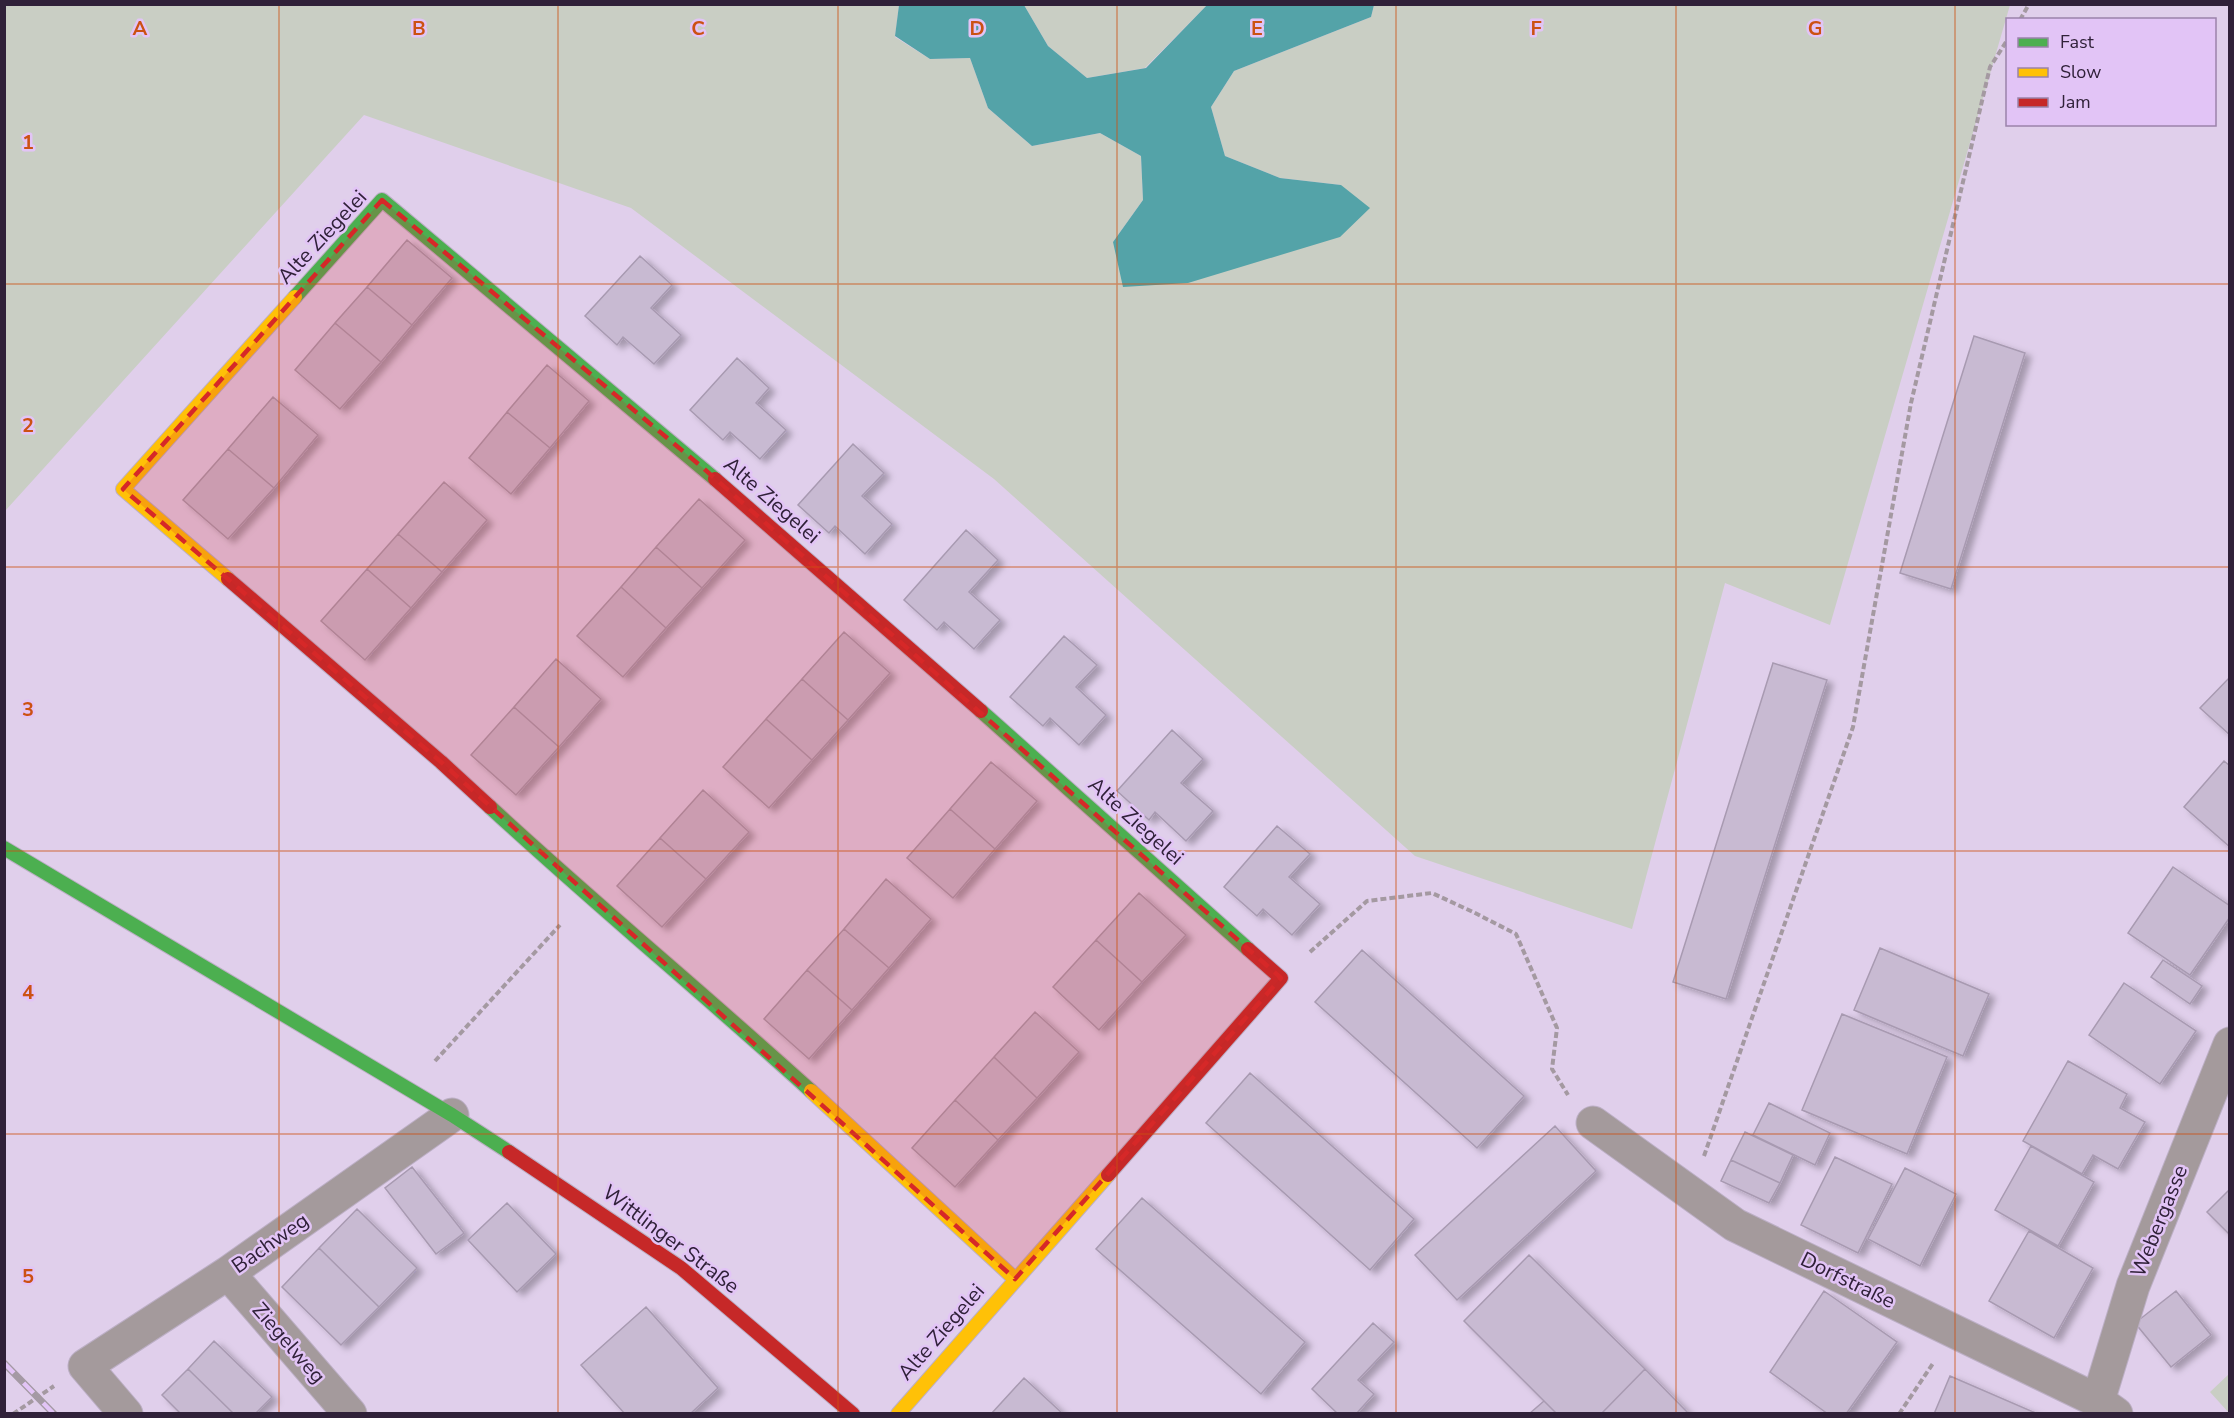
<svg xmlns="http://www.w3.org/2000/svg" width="2234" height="1418" viewBox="0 0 2234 1418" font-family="'Nunito Sans',sans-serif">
	<defs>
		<filter id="shadow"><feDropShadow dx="6" dy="4" stdDeviation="3" flood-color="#0004"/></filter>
	</defs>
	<rect width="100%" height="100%" fill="#e0cfeb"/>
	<path fill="#c9cec4" d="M5,5H899L895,37L930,59L970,58L988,108L1032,146L1100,133L1141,156L1143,200L1113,242L1341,185L1280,178L1225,156L1211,107L1234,71L1371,17L1374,5H2010L1830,625L1725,583L1632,929L1415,856L994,479L631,208L364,115L5,511Z
		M1024,5H1207L1145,68L1087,78L1048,46Z
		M2229,1374V1413L2210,1392Z"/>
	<path fill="#54a3a8" d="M899,5H1024L1048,46L1087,78L1146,68L1207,5H1374L1371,17L1234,71L1211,107L1225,156L1280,178L1341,185L1370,208L1340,237L1188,283L1123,287L1113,242L1143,200L1141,156L1100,133L1032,146L988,108L970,58L930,59L895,36Z"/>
	<path fill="#c8bad2" stroke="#a89ab1" stroke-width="1.5" filter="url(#shadow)" d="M407,240L452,278L412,325L367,287Z
		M640,256L672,285L651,308L681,335L654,364L623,337L617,345L585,316Z
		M367,287L412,325L381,362L335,323Z
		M335,323L381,362L340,409L295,370Z
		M1974,336L2025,353L1951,589L1900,573Z
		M737,358L769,388L756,403L786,430L760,459L730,432L723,440L690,410Z
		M547,365L589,401L550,448L507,412Z
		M273,397L318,435L274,488L228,449Z
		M507,412L550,448L511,494L469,458Z
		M853,444L884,473L862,496L892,524L865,554L835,526L829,533L798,505Z
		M228,449L274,488L228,539L183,500Z
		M444,482L487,520L442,572L398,534Z
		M699,499L745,540L702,588L656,547Z
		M966,530L998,560L969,592L1000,620L974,649L944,622L937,630L904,600Z
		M398,534L442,572L411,608L367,569Z
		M656,547L702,588L666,628L621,587Z
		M367,569L411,608L365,660L321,621Z
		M621,587L666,628L623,677L577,636Z
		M844,632L890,673L848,720L802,679Z
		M1064,636L1097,665L1076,687L1106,715L1079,745L1050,718L1043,726L1010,697Z
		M556,659L601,699L559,747L514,707Z
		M1773,663L1827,680L1726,999L1673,982Z
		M2230,677V735L2200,708Z
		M802,679L848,720L812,760L766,719Z
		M514,707L559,747L516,795L471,755Z
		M766,719L812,760L769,808L723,767Z
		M1172,730L1203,759L1181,783L1213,811L1186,841L1155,812L1149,820L1117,791Z
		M2224,761L2230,766V847L2184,807Z
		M991,762L1037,801L995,849L950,809Z
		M703,790L749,832L706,879L660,838Z
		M950,809L995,849L953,898L907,858Z
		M1277,826L1310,854L1289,877L1320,904L1292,935L1263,909L1257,916L1224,887Z
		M660,838L706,879L662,927L617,886Z
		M2173,867L2230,906V917L2190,975L2128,933Z
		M886,879L931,919L889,968L844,929Z
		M1139,893L1186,935L1142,982L1096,940Z
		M844,929L889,968L852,1010L807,970Z
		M1096,940L1142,982L1099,1030L1053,987Z
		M1880,948L1989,994L1963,1056L1854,1010Z
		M1362,950L1524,1096L1477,1148L1315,1002Z
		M2163,960L2202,986L2190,1004L2151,977Z
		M807,970L852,1010L809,1059L764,1019Z
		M2124,983L2196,1031L2160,1084L2089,1035Z
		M1035,1012L1079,1052L1037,1098L994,1057Z
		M1842,1014L1947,1057L1907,1154L1802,1110Z
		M994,1057L1037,1098L998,1140L955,1100Z
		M2068,1061L2127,1094L2120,1108L2145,1122L2118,1169L2093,1155L2082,1174L2023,1141Z
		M1250,1073L1414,1219L1370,1270L1206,1123Z
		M955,1100L998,1140L955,1187L912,1148Z
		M1769,1103L1830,1133L1815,1165L1753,1135Z
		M1555,1126L1596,1171L1457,1300L1415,1255Z
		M1745,1132L1793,1155L1780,1183L1731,1160Z
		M2031,1146L2094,1182L2058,1246L1995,1210Z
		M1835,1157L1892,1184L1858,1253L1801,1225Z
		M1731,1160L1780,1183L1769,1203L1721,1181Z
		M412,1167L464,1233L436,1254L385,1188Z
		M1905,1168L1956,1194L1920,1266L1868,1239Z
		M2230,1189V1235L2207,1212Z
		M1142,1198L1305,1342L1261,1394L1096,1249Z
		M507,1203L556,1254L517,1292L468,1240Z
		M357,1209L417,1268L379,1307L319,1248Z
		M2029,1231L2093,1268L2054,1338L1989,1301Z
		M319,1248L379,1307L341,1345L282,1287Z
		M1529,1255L1645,1369L1601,1414H1557L1464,1321Z
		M1824,1291L1897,1342L1846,1414H1828L1770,1372Z
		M2176,1291L2211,1335L2171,1367L2135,1323Z
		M646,1307L718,1388L690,1414H625L581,1365Z
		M1373,1323L1394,1342L1358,1380L1374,1394L1356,1414H1338L1312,1389Z
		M214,1341L272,1397L255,1414H234L188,1369Z
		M188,1369L234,1414H181L162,1395Z
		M1645,1369L1689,1414H1601Z
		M1950,1376L2038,1414H1934Z
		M1024,1378L1063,1414H991Z
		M1544,1401L1557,1414H1529Z"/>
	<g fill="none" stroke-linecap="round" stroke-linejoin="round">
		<defs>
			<path id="street" d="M1593,1123L1735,1225L2098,1401L2116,1414
				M228,1273L350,1414
				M2098,1401L2133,1286L2230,1044
				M126,1414L85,1366L228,1273L452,1115"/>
			<path id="fast" d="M295,297L382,200L715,479
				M981,711L1248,949
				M490,807C595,904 705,995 811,1091
				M4,848L452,1115L509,1152"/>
			<path id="slow" d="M228,579L123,489L295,297
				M811,1091L1015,1279
				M898,1414L1108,1175"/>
			<path id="jam" d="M715,479L981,711
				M228,579L441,762L490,807
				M509,1152L681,1268L853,1414
				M1108,1175L1281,978L1248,949"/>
		</defs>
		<use href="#street" stroke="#bcafc5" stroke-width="35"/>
		<use href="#fast" stroke="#bcafc5" stroke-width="16"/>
		<use href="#slow" stroke="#bcafc5" stroke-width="16"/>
		<use href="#jam" stroke="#bcafc5" stroke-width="16"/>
		<path stroke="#a499a1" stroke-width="4" stroke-dasharray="6 3" stroke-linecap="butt" d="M2020,20L2029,4
			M1310,952L1367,901L1432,893L1473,912L1516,934L1557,1028L1552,1069L1568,1095
			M435,1061L560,925
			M1704,1156L1853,727L1911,403L1990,67L2008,39
			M13,1414L54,1386
			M1899,1414L1934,1362"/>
		<use href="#street" stroke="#a49a9c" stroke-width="33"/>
		<use href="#fast" stroke="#4caf50" stroke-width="14"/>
		<use href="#slow" stroke="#ffc107" stroke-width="14"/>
		<use href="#jam" stroke="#c62828" stroke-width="14"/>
		<defs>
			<path id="rail" d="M4,1363L54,1414"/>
		</defs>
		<use href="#rail" stroke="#a499a4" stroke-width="7"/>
		<use href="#rail" stroke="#e2c4f6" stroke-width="4.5" stroke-dasharray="14" stroke-linecap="butt"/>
	</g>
	<path fill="#d62828" fill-opacity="0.2" stroke="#d62828" stroke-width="4.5" stroke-dasharray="12 8" stroke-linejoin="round" d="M382,200L702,467L1281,978L1015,1279L441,762L123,489Z"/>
	<path fill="none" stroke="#cc5113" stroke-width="1.5" stroke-opacity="0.55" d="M279,4V1414M558,4V1414M838,4V1414M1117,4V1414M1396,4V1414M1676,4V1414M1955,4V1414M4,284H2230M4,567H2230M4,851H2230M4,1134H2230"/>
	<g text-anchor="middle" stroke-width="5" stroke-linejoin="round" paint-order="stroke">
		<g font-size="21" fill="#302139" stroke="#e2c4f6">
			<text transform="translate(322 237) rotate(-47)" y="7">Alte Ziegelei</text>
			<text transform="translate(772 500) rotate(41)" y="7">Alte Ziegelei</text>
			<text transform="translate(1136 821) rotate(42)" y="7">Alte Ziegelei</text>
			<text transform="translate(2159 1221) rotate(-68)" y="7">Webergasse</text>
			<text transform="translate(671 1239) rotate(37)" y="7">Wittlinger Straße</text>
			<text transform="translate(270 1243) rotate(-35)" y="7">Bachweg</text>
			<text transform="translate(1848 1280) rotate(26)" y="7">Dorfstraße</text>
			<text transform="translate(941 1332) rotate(-49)" y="7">Alte Ziegelei</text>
			<text transform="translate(289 1343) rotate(49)" y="7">Ziegelweg</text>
		</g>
	</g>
	<g font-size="20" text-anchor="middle" font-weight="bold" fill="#cc5113" stroke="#e2c4f6" stroke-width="5" stroke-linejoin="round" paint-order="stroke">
		<text x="140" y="35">A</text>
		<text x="419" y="35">B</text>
		<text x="698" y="35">C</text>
		<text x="977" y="35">D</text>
		<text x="1257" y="35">E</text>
		<text x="1536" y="35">F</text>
		<text x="1815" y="35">G</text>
		<text x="28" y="149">1</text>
		<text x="28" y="432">2</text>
		<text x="28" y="716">3</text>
		<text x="28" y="999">4</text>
		<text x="28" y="1283">5</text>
	</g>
	<rect width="2234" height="1418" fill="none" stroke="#302139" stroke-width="12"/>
	<rect x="2006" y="18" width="210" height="108" fill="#e2c4f6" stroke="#9b83aa" stroke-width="1.5"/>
	<rect x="2018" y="38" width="30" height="9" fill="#4caf50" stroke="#9b83aa" stroke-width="1.5"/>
	<text x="2060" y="48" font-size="18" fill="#302139">Fast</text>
	<rect x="2018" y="68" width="30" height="9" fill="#ffc107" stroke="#9b83aa" stroke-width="1.5"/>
	<text x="2060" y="78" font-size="18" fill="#302139">Slow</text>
	<rect x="2018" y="98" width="30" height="9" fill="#c62828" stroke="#9b83aa" stroke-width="1.5"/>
	<text x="2060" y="108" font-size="18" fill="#302139">Jam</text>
</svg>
